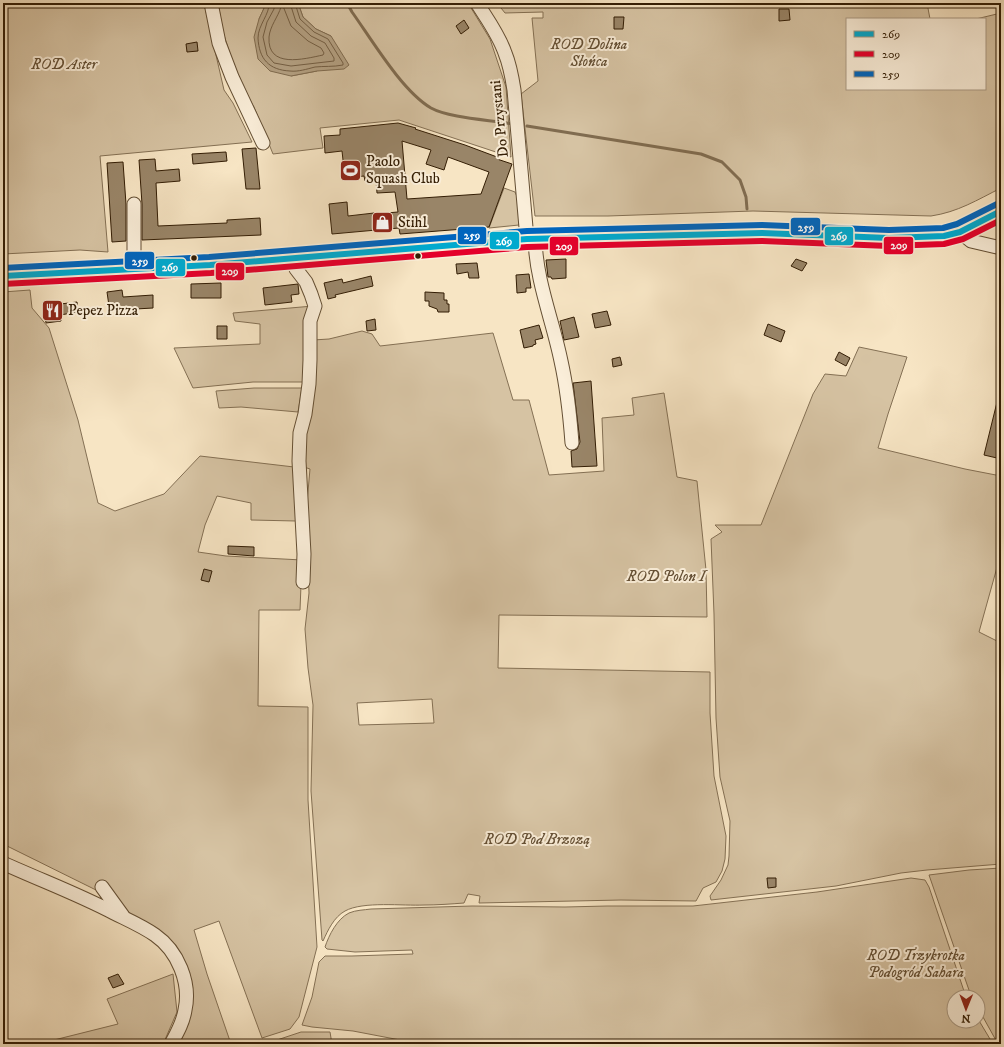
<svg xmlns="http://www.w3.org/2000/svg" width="1004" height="1047" viewBox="0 0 1004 1047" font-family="'IM FELL DW Pica',serif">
	<rect width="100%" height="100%" fill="#f7e5c4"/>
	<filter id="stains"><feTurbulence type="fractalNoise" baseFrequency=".005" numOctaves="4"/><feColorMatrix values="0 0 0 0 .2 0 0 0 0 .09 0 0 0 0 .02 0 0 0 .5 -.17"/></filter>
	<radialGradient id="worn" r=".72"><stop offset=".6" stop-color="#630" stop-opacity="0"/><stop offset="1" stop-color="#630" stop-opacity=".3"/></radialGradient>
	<path fill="#d6c3a3" stroke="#847054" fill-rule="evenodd" d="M3,3H204L224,90L233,103L252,142L100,156L108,252L80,250L3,254Z
		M218,3H266L265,6L259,19L291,76L317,71L331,36L316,29L303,17L298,3H468L490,39L506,87L511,157L399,120L320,128L323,148L273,154L254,107L238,79L223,32Z
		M497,3H927L930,19H847V89H985V19H976L1001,13V188C977,200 958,212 931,216L753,211L608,216H535L521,94L538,81L532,18H543V12L505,13Z
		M504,188L515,192L518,199L519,225L489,228Z
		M30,290L32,308L49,328L78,420L98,503L115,511L164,494L200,456L294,467L296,521L251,520V503L217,496L205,525L198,552L226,556L302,560L300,610H259L258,706L308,707V800L317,947L299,1017L290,1029L262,1038L219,921L194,930L207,974L231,1044H177L190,981L103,883L96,890L3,844V292Z
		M313,306L305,382H253L193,388L174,348L260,344V324L235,321L233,313Z
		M362,331L372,334L380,346L493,333L513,400H529L549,475L604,471L602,418L634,415L632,398L664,393L677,477L697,481L706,570L707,617L499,615L498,668L710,672V713L714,776L726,836L725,859L722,871L716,882L703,888L696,901L621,900L479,903L480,896L468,894L464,903C451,904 437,905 424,905C403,906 363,901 345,911C334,917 328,930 323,941L322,940L311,791L313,705L308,668L305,629L309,593L306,514L310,469L304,467L313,340L329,339ZM432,699L434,723L359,725L357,703Z
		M859,347L907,357L888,414L878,448L965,469L1001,476V553L979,632L1001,643V864L927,870L901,873L836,886L711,900L710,896L721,880L728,865L729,856L730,821L720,777L716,718L714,614L711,539L722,532L715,525H761L813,394L825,374L846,376Z
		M254,388H302L298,412L241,407L219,408L216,391Z
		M1001,868V1044H998L978,1008V997H972L970,993L929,875L969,870Z
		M911,878L925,880L929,887L966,997H954V1021H978V1019L993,1044H421L353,1031L312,1027L302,1025L312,997L319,962L325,956H352L413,954L412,950L355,952L327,949L325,947C329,935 337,919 349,913C356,910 364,910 371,909L472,906L565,907L607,906H693L817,892Z
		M173,974L177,1012L164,1042L161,1044H38L118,1024L107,999Z
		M301,1032H330L332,1044H265Z"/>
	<path fill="#b4a183" stroke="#806c50" d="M266,3H298L303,17L316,29L331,36L349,65L344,69L317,71L291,76L270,71L258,59L254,37L259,19L265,6Z"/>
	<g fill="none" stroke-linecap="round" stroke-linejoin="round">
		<path stroke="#745f44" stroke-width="1" d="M269,3C270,14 258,25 258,38C259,59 269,70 290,71C298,72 307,69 315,67C324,66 333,67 343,65V63L328,39L314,32L300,19L295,3
			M274,3V9L267,22L263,37L267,55L274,63L291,66L334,61V58L325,43L311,36L296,22L290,3
			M283,6L291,26L308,41L321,48L324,53L323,55C304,59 267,69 269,37C270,26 278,17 281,7Z"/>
		<path stroke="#806c50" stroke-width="3" d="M347,3L352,12C372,40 402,91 431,108C449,118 491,120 512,124
			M527,126L701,154L722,162L740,180L746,197L747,209"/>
	</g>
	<path fill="#998568" stroke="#331d04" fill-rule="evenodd" d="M779,9H789L790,20L779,21Z
		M614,17H624L623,29H614Z
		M464,20L469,28L461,34L456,26Z
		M197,42L198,51L187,52L186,44Z
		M398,123L416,128L415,129L465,145L497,157V159L512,164L489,227L400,234L399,228L332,234L329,204L347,202L348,216L374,213V214L398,212L395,192L377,193L376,180L365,181L364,176L345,178L342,151L325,153L324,136L340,135V129ZM402,141L431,150L426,164L444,170L448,157L489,172L481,194L407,199Z
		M256,148L260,189H246L242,149Z
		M226,152L227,161L193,164L192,154Z
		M155,159L156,171L179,169L180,181L156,183L158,226L227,223V220L260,218L261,235L142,240V204L139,160Z
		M123,162L126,204V241L112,242L107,163Z
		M566,259V278L552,279L551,277H548L546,260Z
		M796,259L807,263L802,271L791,266Z
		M477,263L479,278H469L468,272L457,274L456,264Z
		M529,274L531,288H526V292L517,293L516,275Z
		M371,276L373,286L335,295L336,297L328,299L324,283L342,279L343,283Z
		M221,283V298H191V284Z
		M298,284L299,294L291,295L292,302L265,305L263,288Z
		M122,290L123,297L153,295V308L118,310V305L109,306L107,292Z
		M425,292L444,293V300H447V304H449V312H438L437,309L429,306V301H425Z
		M77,302L78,312L60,315L61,321L46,323L44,306Z
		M607,311L611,325L595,328L592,314Z
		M574,317L579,337L564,340L560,321Z
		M375,319L376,330L367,331L366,321Z
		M768,324L785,331L781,342L764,335Z
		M539,325L543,338L535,340L536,344L533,345V346L524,348L520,330Z
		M217,326H227V339H217Z
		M839,352L850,358L846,366L835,360Z
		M620,357L622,365L613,367L612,359Z
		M591,381L597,466L572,467L571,451L577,449L580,442L573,383Z
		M998,398L1001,399V442L997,458L984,455Z
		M228,546L254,547V556L228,554Z
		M204,569L212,571L209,582L201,580Z
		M767,878H776V887L768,888Z
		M118,974L124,984L113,988L108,978Z"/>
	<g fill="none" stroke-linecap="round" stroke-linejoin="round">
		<defs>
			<path id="minor" d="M211,3L219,43L232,77L263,143
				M477,3C487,19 499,35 505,53C510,65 512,77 514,90L527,239
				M960,232L971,241L1001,248
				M535,239C536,281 553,321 561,361C567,388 570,416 572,443
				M293,258L296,269L306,282L311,294L315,306L310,321V360L309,384L305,414L300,433L299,461L304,554L303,582
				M134,270V204
				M3,863C40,880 78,894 114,913C128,920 142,926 155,935C178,951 191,983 185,1010C183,1023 177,1033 171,1044
				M102,887L123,916"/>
			<path id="major" d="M3,276L210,265L432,246L527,239L762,233L889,238L927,237L944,236L960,232L1001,211"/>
		</defs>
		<use href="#minor" stroke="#644f34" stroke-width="15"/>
		<use href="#major" stroke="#331d04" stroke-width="18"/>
		<use href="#minor" stroke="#faeed9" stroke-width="13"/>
		<use href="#major" stroke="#f7e5c4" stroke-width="16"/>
		<defs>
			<path id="bus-1" d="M3,276L210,265L527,239L762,233L889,238L944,236L960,232L1001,211"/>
			<path id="bus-2" d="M3,284L211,273L527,247L762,241L889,246L944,244L963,239L1001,220"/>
			<path id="bus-3" d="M3,268L209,257L527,231L762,225L889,230L943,228L957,224L997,204"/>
		</defs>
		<use href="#bus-1" stroke="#faeed9" stroke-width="9"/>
		<use href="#bus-2" stroke="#faeed9" stroke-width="9"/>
		<use href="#bus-3" stroke="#faeed9" stroke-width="9"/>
		<use href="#bus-1" stroke="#00a9ce" stroke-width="6"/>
		<use href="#bus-2" stroke="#e4002b" stroke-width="6"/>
		<use href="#bus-3" stroke="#0065bd" stroke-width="6"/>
	</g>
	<defs>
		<symbol id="stadium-square" viewBox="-11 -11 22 22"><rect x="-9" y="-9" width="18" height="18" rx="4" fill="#8f2418" stroke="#faeed9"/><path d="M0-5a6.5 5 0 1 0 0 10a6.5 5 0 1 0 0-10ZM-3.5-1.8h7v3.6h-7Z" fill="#fff"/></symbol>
		<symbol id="shop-square" viewBox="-11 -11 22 22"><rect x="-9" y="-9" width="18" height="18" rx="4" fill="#8f2418" stroke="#faeed9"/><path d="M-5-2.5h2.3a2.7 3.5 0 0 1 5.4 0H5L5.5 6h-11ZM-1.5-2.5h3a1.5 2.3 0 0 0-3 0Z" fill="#fff"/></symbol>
		<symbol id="restaurant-square" viewBox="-11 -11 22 22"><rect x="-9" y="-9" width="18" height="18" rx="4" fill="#8f2418" stroke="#faeed9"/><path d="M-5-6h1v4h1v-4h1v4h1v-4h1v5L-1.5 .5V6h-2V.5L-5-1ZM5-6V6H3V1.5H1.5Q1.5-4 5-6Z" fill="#fff"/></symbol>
	</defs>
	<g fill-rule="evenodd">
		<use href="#stadium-square" x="338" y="158" width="25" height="25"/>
		<use href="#shop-square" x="370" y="210" width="25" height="25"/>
		<use href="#restaurant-square" x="40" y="298" width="25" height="25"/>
	</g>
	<g fill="#331d04" stroke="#faeed9" stroke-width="1.5">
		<circle cx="418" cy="256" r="3.5"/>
		<circle cx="194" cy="258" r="3.5"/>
	</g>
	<g text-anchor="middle" stroke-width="4" stroke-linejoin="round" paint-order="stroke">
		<g font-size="15" font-style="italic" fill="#644f34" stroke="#faeed9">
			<text x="589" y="49">ROD Dolina<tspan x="589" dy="17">Słońca</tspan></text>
			<text x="64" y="69">ROD Aster</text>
			<text x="666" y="581">ROD Polon I</text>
			<text x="537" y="844">ROD Pod Brzozą</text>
			<text x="916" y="960">ROD Trzykrotka<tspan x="916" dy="17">Podogród Sahara</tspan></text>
		</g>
		<g font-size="15" fill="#331d04" stroke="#faeed9">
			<text transform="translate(499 119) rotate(-96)" y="5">Do Przystani</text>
		</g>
		<g font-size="15" fill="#331d04" stroke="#faeed9" text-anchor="start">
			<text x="366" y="166">Paolo<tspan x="366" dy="17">Squash Club</tspan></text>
			<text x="398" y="227">Stihl</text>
			<text x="68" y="315">Pepez Pizza</text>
		</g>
	</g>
	<g stroke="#faeed9" stroke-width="1.5">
		<rect x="790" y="217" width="31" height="19" rx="4" fill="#0065bd"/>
		<rect x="457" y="226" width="30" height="19" rx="4" fill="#0065bd"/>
		<rect x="824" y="226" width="30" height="20" rx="4" fill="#00a9ce"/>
		<rect x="489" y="231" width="31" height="19" rx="4" fill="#00a9ce"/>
		<rect x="883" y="236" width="31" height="19" rx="4" fill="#e4002b"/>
		<rect x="549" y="236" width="30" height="20" rx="4" fill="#e4002b"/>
		<rect x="124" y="251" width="31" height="19" rx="4" fill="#0065bd"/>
		<rect x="155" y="258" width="31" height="19" rx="4" fill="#00a9ce"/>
		<rect x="215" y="262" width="30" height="19" rx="4" fill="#e4002b"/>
	</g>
	<g font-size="11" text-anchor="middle" font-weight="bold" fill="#fff">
		<text x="806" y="231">259</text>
		<text x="472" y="239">259</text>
		<text x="839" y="240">269</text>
		<text x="504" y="245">269</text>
		<text x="899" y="249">209</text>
		<text x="564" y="250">209</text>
		<text x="140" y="265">259</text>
		<text x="170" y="271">269</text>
		<text x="230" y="275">209</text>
	</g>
	<rect width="1004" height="1047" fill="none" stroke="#f7e5c4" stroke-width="16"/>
	<rect x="4" y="4" width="996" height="1039" fill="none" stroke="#331d04" stroke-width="2"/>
	<rect x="8" y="8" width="988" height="1031" fill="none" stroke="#331d04"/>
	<rect x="846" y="18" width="140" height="72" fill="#faeed9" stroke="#aa9a84"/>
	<rect x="854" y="31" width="20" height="6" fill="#00a9ce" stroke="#aa9a84"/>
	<text x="882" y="38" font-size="12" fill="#331d04">269</text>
	<rect x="854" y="51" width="20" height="6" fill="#e4002b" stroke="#aa9a84"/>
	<text x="882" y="58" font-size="12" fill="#331d04">209</text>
	<rect x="854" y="71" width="20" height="6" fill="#0065bd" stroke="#aa9a84"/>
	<text x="882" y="78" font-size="12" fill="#331d04">259</text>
	<g transform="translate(966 1009) rotate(181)"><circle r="19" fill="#faeed9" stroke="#aa9a84"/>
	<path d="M0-3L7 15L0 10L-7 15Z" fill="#8f2418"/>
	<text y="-6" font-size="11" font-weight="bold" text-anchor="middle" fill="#331d04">N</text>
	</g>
	<rect width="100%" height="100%" filter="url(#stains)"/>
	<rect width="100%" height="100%" fill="url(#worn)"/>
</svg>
